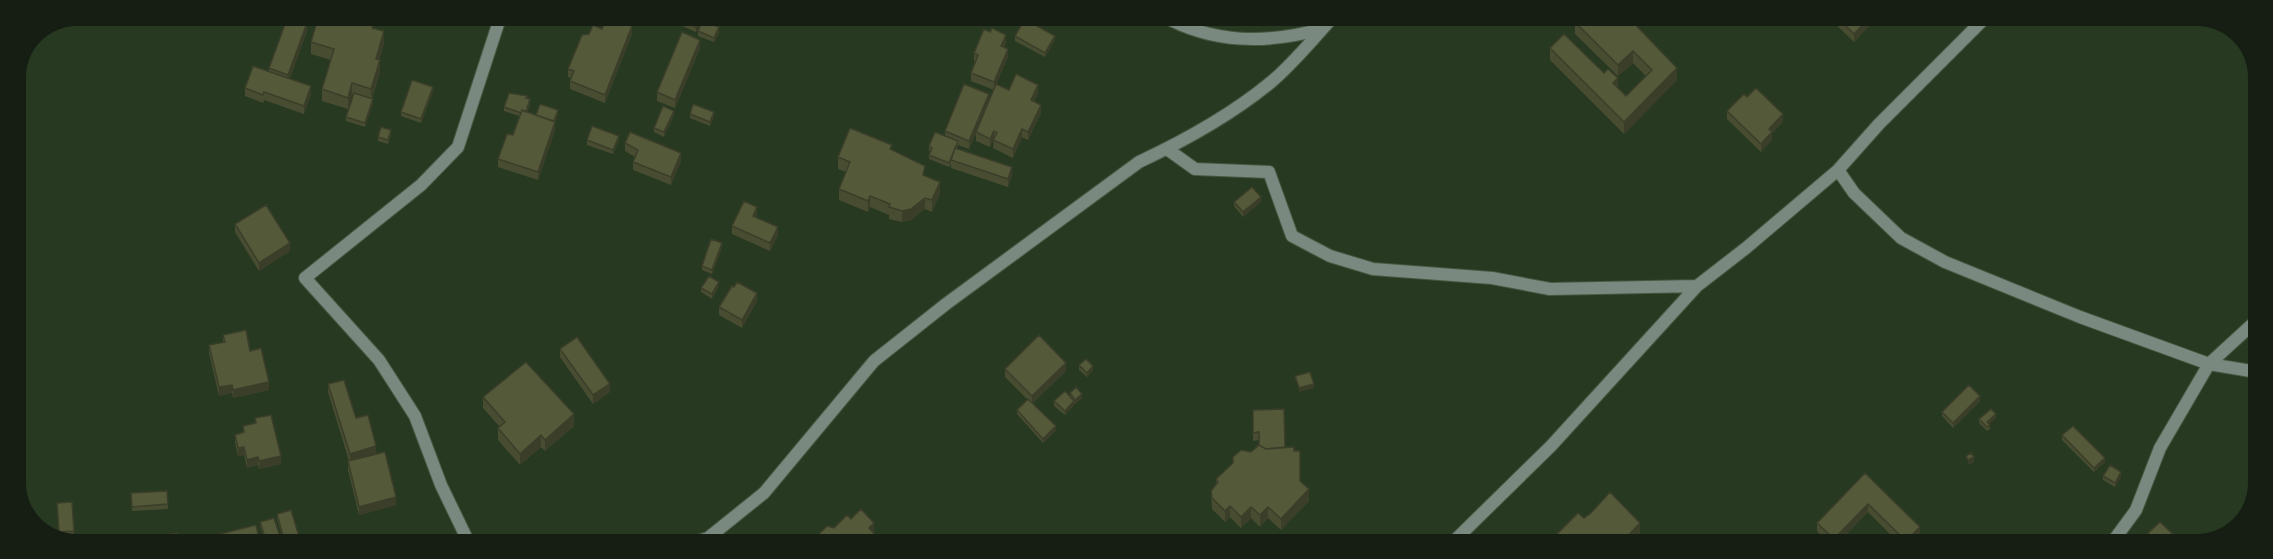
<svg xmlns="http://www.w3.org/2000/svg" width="2273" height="559" viewBox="0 0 2273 559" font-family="Manrope,sans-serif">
	<rect width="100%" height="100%" fill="#273a21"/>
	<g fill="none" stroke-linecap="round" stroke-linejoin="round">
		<defs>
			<path id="lane" d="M2209,364L2257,320"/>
			<path id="street" d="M1163,16C1214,44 1266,44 1322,29
				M1167,149L1195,169L1269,172L1292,236L1330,256L1373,269L1492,278L1550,289L1697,286
				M1838,170L1854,193L1901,238L1945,262L2080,317L2209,364L2257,372
				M469,543L441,485L415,416L379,360L305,278L421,185L458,147L501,15
				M693,543L708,538L764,493L874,361L946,304L1139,162C1184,141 1231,115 1270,83C1293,64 1314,38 1334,16
				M1451,544L1551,446L1697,286L1746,248L1838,170L1879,124L1987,16
				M2111,544L2136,510L2160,448L2209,364"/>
		</defs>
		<use href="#lane" stroke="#465840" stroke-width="14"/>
		<use href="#street" stroke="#465840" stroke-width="14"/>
		<use href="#lane" stroke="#7a8980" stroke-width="12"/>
		<use href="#street" stroke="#7a8980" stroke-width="12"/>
	</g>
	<path fill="#484d32" d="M675,15H703L696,32L673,22Z
		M1583,16L1677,80L1624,134L1550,60V48L1618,88L1626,96L1646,76L1633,63L1618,76L1575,34V22Z
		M1827,16H1871V24L1854,42Z
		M374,28L384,43L379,60L380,72L372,99L373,103L365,127L346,121V117L354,95L352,94L348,109L322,101V89L331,60L311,54V42Z
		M602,29L632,34L605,103L570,89V81L571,78L568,77V69L589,34Z
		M307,31L290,78L311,94L304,114L264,100L263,103L245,96V88L269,71V68Z
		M698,31L719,32L714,42L698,36Z
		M1015,36L1055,40L1045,57L1015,41Z
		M1006,43L1004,47L1008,57L996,84L1009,90L1038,93L1034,101L1041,113L1028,140L1022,137L1013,158L993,148L994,139L990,147L976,141V133L969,149L958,145L957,148L1012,175L1008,187L951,168V164L949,167L929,159V155L930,151H929V146L945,136V131L989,102L994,90L971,81V73L976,62L974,61V53Z
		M700,48L675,108L657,101V92Z
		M433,91L421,123L401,116V112Z
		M1747,97L1783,122L1772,133V140L1761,152L1727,119V111Z
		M528,99L530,104L527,112L536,115L558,114L555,123V130L538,180L498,167V159L513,135L519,116L504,111V107Z
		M690,114L714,116L710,126L690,118Z
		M674,115L664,137L654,132V128Z
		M391,134L388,144L378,141V137Z
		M587,140H619L613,154L587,145Z
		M625,143L681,161L671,185L633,170V162L635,157L625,151Z
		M892,150L940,194L932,212L925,209L911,220L902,222L889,219V215L870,207L868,212L839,200V189L846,172L838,169V157Z
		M1234,202H1261L1243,217L1234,206Z
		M757,216L756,217L778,235L770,251L732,234V226Z
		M2257,216V248L2248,244V236Z
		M235,224L290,251L259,271L235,232Z
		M722,247L712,274L702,270V266Z
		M719,286L712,299L701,292V288Z
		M734,287L757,301L742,328L719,315V307Z
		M223,335L250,351L269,390L233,398L232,393L219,396L209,353V345L223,342Z
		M560,349L610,392L593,404L560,357Z
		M1079,365L1093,370L1087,377L1079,370Z
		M1005,369L1066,371L1033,403L1056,430L1043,443L1017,414V410L1028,400L1005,377Z
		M328,384L356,418L376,454L396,505L359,515L348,470V461H349L328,392Z
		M1070,393L1082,398L1075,404L1074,403V405L1065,415L1054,406V401L1070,396Z
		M483,397L574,426L545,451L541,447L520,465L498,440V428L500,427L483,408Z
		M1980,401L1953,428L1942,416V412Z
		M1253,410L1285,447L1294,451L1300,481L1309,501L1281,530L1268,518L1260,527L1251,518L1241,528L1230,517L1225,522L1212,509L1211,491L1216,485V479L1233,463V457L1251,452L1259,445V440L1253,441Z
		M255,418L281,464L259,469L258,465L247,468L244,455L238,456L235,443V435L243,433V426L255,423Z
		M1996,418L1989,424L1990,429L1987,431L1979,423V419Z
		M2062,435L2105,462L2094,472L2062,440Z
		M1865,473L1920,535L1912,544H1900L1868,512L1837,544H1830L1817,531V523Z
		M2103,476H2121L2115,487L2103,480Z
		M167,491L168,509L132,511L131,493Z
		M72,502L74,535L59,536L57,503Z
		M277,514L301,543H284L277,519Z
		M1584,518L1640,534L1631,544H1555V536Z
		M260,522L282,543H266L260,526Z
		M2148,533L2179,544H2155L2148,537Z"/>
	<path fill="#3b3e29" d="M701,15H703L696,32V27Z
		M1868,16H1871V24L1854,42V34Z
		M307,23V31L288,83V75Z
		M632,26V34L605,103V95Z
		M719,27V32L714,42V38Z
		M384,31V43L376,70V59Z
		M1006,35V43L1001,54V46Z
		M1055,36V40L1045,57V53Z
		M700,40V48L675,108V100Z
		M1008,49V57L994,90V82Z
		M1633,51V63L1618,76V65Z
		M380,60V72L371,100V89Z
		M1677,68V80L1624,134V122Z
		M1618,78V90L1613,83Z
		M352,83V94L348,109V98Z
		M1038,85V93L1031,108V100Z
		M311,86V94L304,114V106Z
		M433,87V91L421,123V119Z
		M989,94V103L969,149V141Z
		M373,99V103L365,127V123Z
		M1041,105V113L1028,140V132Z
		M558,110V114L555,123V130L538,180V172Z
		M674,111V115L664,137V132Z
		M714,112V116L710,126V122Z
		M1783,114V122L1772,133V140L1761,152V144L1769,129Z
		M1022,129V137L1013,158V149Z
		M994,131V139L990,147V139Z
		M619,136V140L613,154V150Z
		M681,153V161L671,185V177Z
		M1012,167V175L1008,187V179Z
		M940,182V194L932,212V200Z
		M870,196V207L868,212V201Z
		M1261,197V202L1243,217V212Z
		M925,198V209L911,220L902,222V211Z
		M757,207V216L753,224V216Z
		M778,227V235L770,251V243Z
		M290,243V251L259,271V263Z
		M722,243V247L712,274V270Z
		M719,282V286L712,299V294Z
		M757,293V301L742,328V320Z
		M1066,363V371L1032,404V396Z
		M1093,366V370L1087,377V373Z
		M269,382V390L233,398V390Z
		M610,384V392L593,404V395Z
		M1314,384V388L1299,392V388Z
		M232,385V393L219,396V387Z
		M1082,394V398L1075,404V400Z
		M1980,396V401L1953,428V423Z
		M1074,401V405L1065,415V411Z
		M574,414V426L545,451V440Z
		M1996,414V418L1987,426V422Z
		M1056,426V430L1043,443V439Z
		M541,435V447L520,465V454Z
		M376,446V454L350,462V454Z
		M244,447V455L238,456V448Z
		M281,456V464L259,469V461Z
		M258,457V465L247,468V460Z
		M1974,457V462L1968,465V460Z
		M2105,458V462L2094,472V468Z
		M2121,472V476L2115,487V483Z
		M1309,489V501L1281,530V519Z
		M396,497V505L359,515V507Z
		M1868,504V512L1837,544H1834V539Z
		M1230,506V517L1225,522V511Z
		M1251,507V518L1241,528V517Z
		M1268,507V518L1260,527V515Z
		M874,523V534L869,528Z
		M1640,523V534L1631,544H1620Z
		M1920,527V535L1912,544H1906V541Z"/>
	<path fill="#54593a" stroke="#3b3e29" stroke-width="1.5" d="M319,15H334L343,18L344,15H352L374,22L372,28L384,31L376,59L380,60L371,89L352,83L348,98L322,89L334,49L311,42Z
		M675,15H701L696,27L673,18Z
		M288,16L307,23L288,75L269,68Z
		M607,16L632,26L605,95L570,81L574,71L568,69L582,35L589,34L593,25L602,29Z
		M1583,16H1627L1677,68L1624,122L1550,48L1564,34L1604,73L1608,69L1618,78L1613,83L1626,96L1652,70L1633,51L1618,65L1575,22Z
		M1836,16H1871L1854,34Z
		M1025,19L1055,36L1045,53L1015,36Z
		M702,21L719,27L714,38L698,31Z
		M992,28L1006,35L1001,46L1008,49L994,82L971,73L978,55L974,53L984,29L990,32Z
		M682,32L700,40L675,100L657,92Z
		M253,66L311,86L304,106L264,92L263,95L245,88Z
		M1016,74L1038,85L1031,100L1041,105L1028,132L1022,129L1013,149L993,140L997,133L994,131L990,139L976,132L996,84L1009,90Z
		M412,80L433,87L421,119L401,112Z
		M964,84L989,94L969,141L945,131Z
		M1756,88L1783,114L1769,129L1772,132L1761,144L1727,111L1744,94L1747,97Z
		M354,93L373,99L365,123L346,117Z
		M509,93L528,96L526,98L530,99L526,112L522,110L521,113L504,107Z
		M540,104L558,110L554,121L536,115Z
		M693,104L714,112L710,122L690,114Z
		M663,106L674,111L664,132L654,128Z
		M522,110L555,122L538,172L498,159L507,134L513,135Z
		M592,126L619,136L613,150L587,140Z
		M381,127L391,130L388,140L378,137Z
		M850,128L892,145L890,149L925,166L923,175L940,182L932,200L925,198L911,209L902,211L889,207L890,204L870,196L868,201L839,189L850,162L838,157Z
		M630,132L681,153L671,177L633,162L638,150L625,143Z
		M935,132L958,141L949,163L929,155L932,148L929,146Z
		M955,148L1012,167L1008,179L951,160Z
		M1252,187L1261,197L1243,212L1234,202Z
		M744,201L757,207L753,216L778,227L770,243L732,226Z
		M266,205L290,243L259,263L235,224Z
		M2257,216V240L2248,236Z
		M711,239L722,243L712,270L702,266Z
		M709,276L719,282L712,294L701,288Z
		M737,282L757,293L742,320L719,307L732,286L734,287Z
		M246,330L250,351L261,348L269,382L233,390L232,385L219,387L209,345L225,342L223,335Z
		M1039,335L1066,363L1032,396L1005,369Z
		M577,337L610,384L593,395L560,349Z
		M1086,359L1093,366L1087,373L1079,365Z
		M526,362L574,414L545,440L541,435L520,454L498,428L505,422L483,397Z
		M1310,372L1314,384L1299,388L1295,376Z
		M344,380L356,418L368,415L376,446L350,454L328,384Z
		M1969,385L1980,396L1953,423L1942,412Z
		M1076,387L1082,394L1075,400L1070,393Z
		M1065,391L1074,401L1065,411L1054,401Z
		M1028,399L1056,426L1043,439L1017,410Z
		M1284,409L1285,447L1266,449L1259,445V432L1253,433V410Z
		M1991,409L1996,414L1987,422L1990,425L1987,427L1979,419Z
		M271,415L281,456L259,461L258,457L247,460L244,447L238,448L235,435L244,432L243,426L256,423L255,418Z
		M2073,426L2105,458L2094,468L2062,435Z
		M1259,445L1266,449L1294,447V451H1300V481L1309,489L1281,519L1268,507L1260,515L1251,507L1241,517L1230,506L1225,511L1212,498L1211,491L1218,482L1216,479L1233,463V457L1241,450L1251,452Z
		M385,452L396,497L359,507L348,461Z
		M1971,453L1974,457L1968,460L1966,456Z
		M2110,465L2121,472L2115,483L2103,476Z
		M1865,473L1920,527L1906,541L1868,504L1834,539L1817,523Z
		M167,491L168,504L132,507L131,493Z
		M1610,492L1640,523L1620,544H1563L1555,536L1578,513L1584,518L1591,513Z
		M72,502L74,531L59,532L57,503Z
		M861,509L874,523L869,528L881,541L879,543H816L817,536L827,526L834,528L847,515L851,519Z
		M291,510L301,543H285L277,514Z
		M274,518L282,543H267L260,522Z
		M2160,522L2179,540L2175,544H2160L2148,533Z
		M256,525L260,543H222L220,534Z
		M177,533L179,543H122Z
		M1773,537L1781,544H1767Z"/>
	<path d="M0 0H2273V559H0ZM77 26H2197A51 51 0 0 1 2248 77V483A51 51 0 0 1 2197 534H77A51 51 0 0 1 26 483V77A51 51 0 0 1 77 26Z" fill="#161e13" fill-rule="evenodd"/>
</svg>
